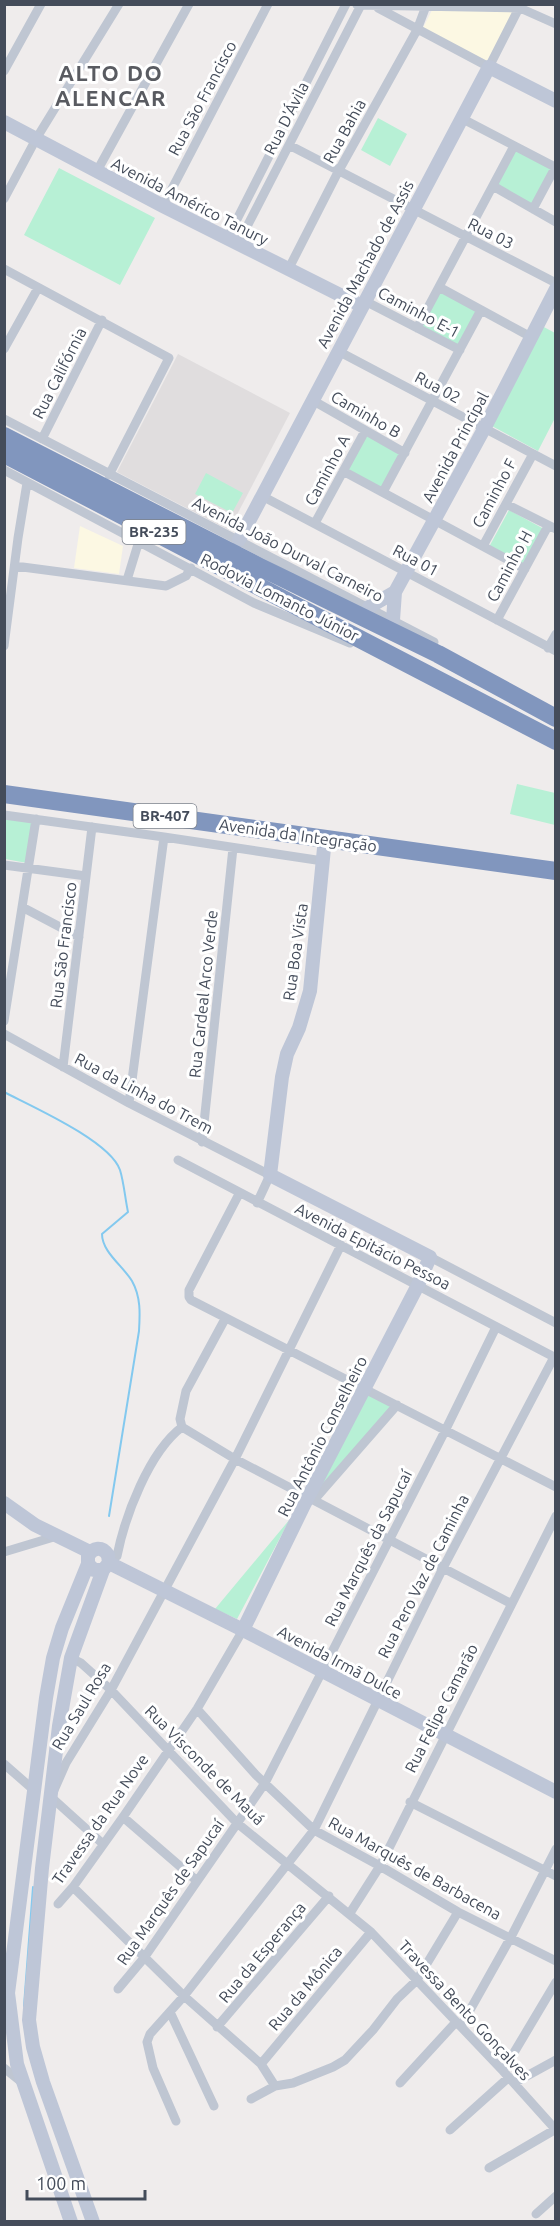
<svg xmlns="http://www.w3.org/2000/svg" width="560" height="2226" viewBox="0 0 560 2226" font-family="Ubuntu,sans-serif">
	<rect width="100%" height="100%" fill="#efecec"/>
	<path fill="#fcf8e3" d="M434,6L516,9L487,61L423,28Z
		M80,526L123,546L119,574L74,568Z"/>
	<path fill="#e0ddde" d="M178,354L290,413L229,530L117,472Z"/>
	<path fill="#b7f0d5" d="M378,118L407,134L390,166L361,150Z
		M517,148L553,168L532,205L496,186Z
		M59,168L155,218L120,285L24,235Z
		M440,291L477,311L457,348L420,329Z
		M542,326L555,333V418L538,451L490,425Z
		M366,435L402,455L383,490L347,470Z
		M206,473L243,493L232,513L195,494Z
		M509,510L544,529L524,566L489,547Z
		M517,784L555,793V825L510,814Z
		M4,819L33,822L27,863L5,859Z
		M367,1394L393,1407L315,1496Z
		M290,1519L237,1619L215,1609Z"/>
	<g fill="none" stroke-linecap="round" stroke-linejoin="round">
		<path stroke="#83c9ef" stroke-width="2" d="M4,1092C33,1107 110,1141 120,1170C124,1183 125,1198 128,1212L102,1234C102,1252 123,1266 132,1281C141,1297 140,1314 139,1331L109,1516
			M24,2006L33,1887"/>
		<path stroke="#bfc6d2" stroke-width="9" d="M357,5L520,8L556,24
			M378,8L489,67L521,4
			M4,71L41,4
			M461,118L555,167
			M289,145L556,283
			M97,171L189,4
			M493,186L556,222
			M4,199L36,139L119,4
			M163,206L268,4
			M533,209L556,166
			M227,239L346,4
			M238,244L361,5
			M4,269L169,358L109,475
			M288,270L338,172L417,30L426,6
			M439,287L531,337
			M365,301L460,350
			M417,328L514,146
			M4,349L38,288
			M338,351L556,466
			M312,400L405,453
			M4,419L434,642
			M42,439L102,320
			M4,470L254,603L350,643
			M343,471L525,569
			M383,492L481,310
			M262,496L556,651
			M506,504L556,529
			M315,523L365,431
			M483,546L533,454
			M15,566L166,586L186,576L191,568
			M127,580L139,541
			M497,620L548,526
			M4,646L18,538L27,483
			M548,648L556,634
			M4,815L164,837L323,861
			M4,865L86,876
			M22,907L79,937
			M4,1021L36,819
			M4,1034L129,1103L270,1175L257,1203
			M63,1067L92,827
			M129,1103L164,837
			M202,1142L233,848
			M178,1160L556,1358
			M239,1194L189,1290V1297L191,1300L556,1487
			M430,1257L556,1323
			M182,1427L235,1459L510,1603
			M314,1500L397,1405
			M4,1552L57,1536
			M117,1556C125,1516 149,1452 182,1427L180,1419L186,1391L225,1319
			M71,1658L81,1663L111,1690L237,1823L371,1932L503,2071L556,2130
			M197,1709L256,1775L314,1830L380,1866L458,1912L556,1961
			M4,1764L35,1791
			M410,1802L556,1876
			M123,1817L197,1881
			M103,1844L51,1797L66,1763L111,1690L235,1459L341,1245
			M73,1887L184,1996L261,2064L275,2086
			M58,1904L73,1887L123,1817L197,1709L243,1630
			M350,1913L380,1866L556,1516
			M118,1989L144,1958L265,1783L445,1431L496,1327
			M170,2012L214,2106
			M461,2026L511,1937L556,1849
			M217,2027L329,1896
			M261,2064L371,1932
			M4,2068L24,2084
			M503,2071L556,1982
			M400,2083L456,2022
			M514,2083L556,2060
			M251,2099L275,2086L293,2083L333,2067L345,2060L373,2030L397,1999L417,1980L458,1912
			M176,2121L153,2068L147,2042L150,2034L184,1996L314,1830L443,1568L554,1357
			M450,2130L509,2077
			M489,2168L556,2129
			M536,2214L556,2196"/>
		<path stroke="#bec6d7" stroke-width="14" d="M4,122L163,206L362,306
			M239,540L489,67L556,101
			M369,607L395,592L484,429L556,289
			M393,620L395,592
			M4,1503L35,1525L90,1552
			M109,1563L243,1630L556,1792
			M243,1630L305,1503L418,1285L430,1257L270,1175L282,1077L287,1054L299,1028L310,991L325,838
			M71,2222L17,2064L8,1993L46,1698L53,1658L62,1628L88,1564V1556C93,1547 102,1546 108,1555L109,1563L103,1570H94L88,1564
			M93,2222L43,2082L33,2047L29,2020L42,1868L59,1726L71,1658L103,1570"/>
		<path stroke="#8196be" stroke-width="18" d="M4,436L260,567L438,654L556,718
			M4,454L556,741
			M4,794L556,871"/>
	</g>
	<g text-anchor="middle" stroke-width="6" stroke-linejoin="round" paint-order="stroke">
		<g fill="#fff" stroke="#7c828c" stroke-width="1.5">
			<rect x="122.5" y="520" width="63" height="24" rx="4.5"/>
			<rect x="133.5" y="804" width="63" height="24" rx="4.5"/>
		</g>
		<g font-size="15" font-weight="bold" fill="#444c5a">
			<text x="154" y="537">BR-235</text>
			<text x="165" y="821">BR-407</text>
		</g>
		<g font-size="16" fill="#444c5a" stroke="#fff">
			<text transform="translate(202 98) rotate(-62)" y="6">Rua São Francisco</text>
			<text transform="translate(286 118) rotate(-63)" y="6">Rua D'Ávila</text>
			<text transform="translate(344 131) rotate(-61)" y="6">Rua Bahia</text>
			<text transform="translate(190 201) rotate(27)" y="6">Avenida Américo Tanury</text>
			<text transform="translate(491 233) rotate(27)" y="6">Rua 03</text>
			<text transform="translate(365 264) rotate(-62)" y="6">Avenida Machado de Assis</text>
			<text transform="translate(419 312) rotate(28)" y="6">Caminho E-1</text>
			<text transform="translate(59 373) rotate(-63)" y="6">Rua Califórnia</text>
			<text transform="translate(438 387) rotate(28)" y="6">Rua 02</text>
			<text transform="translate(366 414) rotate(30)" y="6">Caminho B</text>
			<text transform="translate(455 447) rotate(-62)" y="6">Avenida Principal</text>
			<text transform="translate(327 470) rotate(-62)" y="6">Caminho A</text>
			<text transform="translate(494 493) rotate(-62)" y="6">Caminho F</text>
			<text transform="translate(288 549) rotate(27)" y="6">Avenida João Durval Carneiro</text>
			<text transform="translate(416 560) rotate(28)" y="6">Rua 01</text>
			<text transform="translate(509 566) rotate(-62)" y="6">Caminho H</text>
			<text transform="translate(280 597) rotate(27)" y="6">Rodovia Lomanto Júnior</text>
			<text transform="translate(298 835) rotate(8)" y="6">Avenida da Integração</text>
			<text transform="translate(63 945) rotate(-83)" y="6">Rua São Francisco</text>
			<text transform="translate(295 952) rotate(-82)" y="6">Rua Boa Vista</text>
			<text transform="translate(203 994) rotate(-84)" y="6">Rua Cardeal Arco Verde</text>
			<text transform="translate(144 1093) rotate(28)" y="6">Rua da Linha do Trem</text>
			<text transform="translate(373 1246) rotate(27)" y="6">Avenida Epitácio Pessoa</text>
			<text transform="translate(322 1436) rotate(-63)" y="6">Rua Antônio Conselheiro</text>
			<text transform="translate(368 1548) rotate(-63)" y="6">Rua Marquês da Sapucaí</text>
			<text transform="translate(423 1576) rotate(-63)" y="6">Rua Pero Vaz de Caminha</text>
			<text transform="translate(340 1662) rotate(28)" y="6">Avenida Irmã Dulce</text>
			<text transform="translate(81 1706) rotate(-59)" y="6">Rua Saul Rosa</text>
			<text transform="translate(441 1708) rotate(-63)" y="6">Rua Felipe Camarão</text>
			<text transform="translate(205 1765) rotate(45)" y="6">Rua Visconde de Mauá</text>
			<text transform="translate(100 1819) rotate(-55)" y="6">Travessa da Rua Nove</text>
			<text transform="translate(415 1868) rotate(29)" y="6">Rua Marquês de Barbacena</text>
			<text transform="translate(170 1892) rotate(-55)" y="6">Rua Marquês de Sapucaí</text>
			<text transform="translate(262 1952) rotate(-50)" y="6">Rua da Esperança</text>
			<text transform="translate(305 1988) rotate(-50)" y="6">Rua da Mônica</text>
			<text transform="translate(465 2010) rotate(47)" y="6">Travessa Bento Gonçalves</text>
		</g>
		<g font-size="22" font-weight="bold" letter-spacing="1.5" fill="#595b61" stroke="#fff">
			<text x="111" y="81">ALTO DO<tspan x="111" dy="25">ALENCAR</tspan></text>
		</g>
	</g>
	<rect width="560" height="2226" fill="none" stroke="#444c5a" stroke-width="12"/>
	<path d="M27 2190v9h118v-9" fill="none" stroke="#444c5a" stroke-width="3"/>
	<text x="36" y="2190" font-size="18" fill="#444c5a" stroke="#ffffff" stroke-width="4.5" paint-order="stroke">100 m</text>
</svg>
